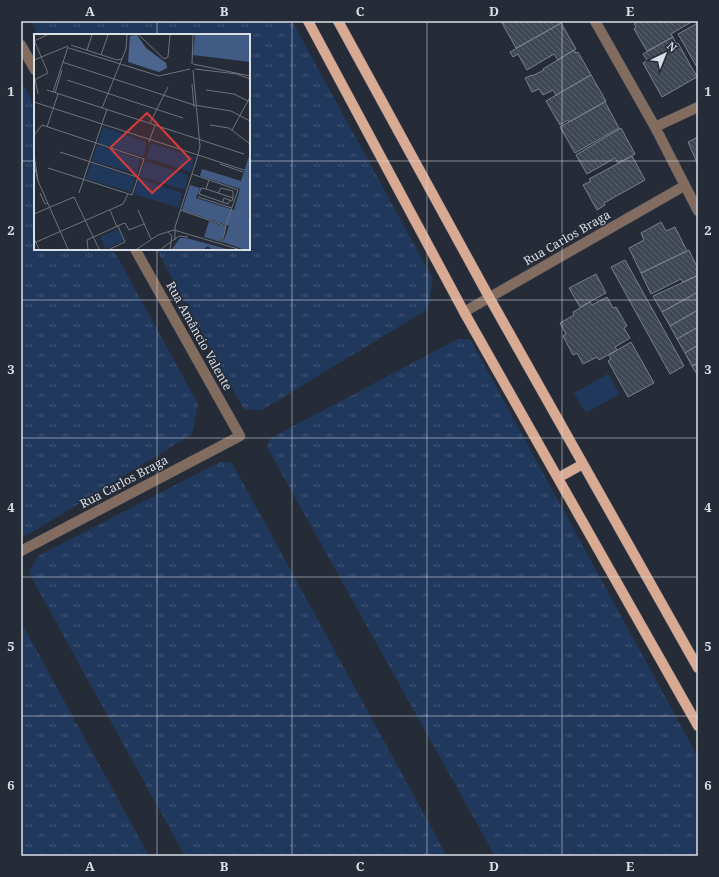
<svg xmlns="http://www.w3.org/2000/svg" width="719" height="877" viewBox="0 0 719 877" font-family="'Noto Serif',serif">
	<defs>
		<pattern id="grass-tufts" width="24" height="20" patternUnits="userSpaceOnUse"><rect width="24" height="20" fill="#21385d"/><path d="M3 7l-1-3M5 7V3M7 7l1-3M15 17l-1-3M17 17v-4M19 17l1-3" fill="none" stroke="#415474"/></pattern>
		<pattern id="building-back-hatch" width="6" height="6" patternUnits="userSpaceOnUse"><rect width="6" height="6" fill="#3f4752"/><path d="M-1 5l2 2M0 0l6 6M5-1l2 2" fill="none" stroke="#5a616b"/></pattern>
	</defs>
	<rect width="100%" height="100%" fill="#262c37"/>
	<path fill="url(#grass-tufts)" d="M31,21H292L433,279L428,309L262,410L244,409L156,249H249V35H38Z
		M21,81L35,106V249H113L198,404L192,434L26,536L21,535Z
		M458,339H470L698,757V856H495L267,447L271,438Z
		M220,462L232,463L447,856H185L29,573L38,556Z
		M21,622L149,856H21Z"/>
	<path fill="#21385d" d="M608,374L620,394L586,413L574,393Z"/>
	<path fill="url(#building-back-hatch)" stroke="#78808d" d="M505,21H562L563,22L516,48L502,23Z
		M639,21H693L671,34L673,37L647,51L634,29L636,27L634,24Z
		M561,23L576,49L558,60L554,54L527,70L518,54L513,57L510,52Z
		M698,23V69L678,34Z
		M673,37L676,44L678,43L697,77L662,97L643,63L647,60L643,54Z
		M574,50L576,53L578,52L591,75L556,95L553,90L543,95L539,89L532,92L525,78L532,75V76L544,70L543,69Z
		M591,75L606,101L569,122L568,120L560,125L546,101Z
		M605,102L619,128L575,153L560,127Z
		M621,128L635,154L618,163L615,158L587,174L576,155Z
		M698,137V165L688,142Z
		M632,156L645,180L604,203L605,205L597,210L583,185L591,181L589,179Z
		M661,222L666,231L675,227L687,251L641,273L629,248L644,240L641,233Z
		M689,250L698,269V275L683,282L681,279L651,294L641,273Z
		M625,260L684,366L670,374L611,267Z
		M596,274L606,293L580,307L569,288Z
		M697,276L698,292L662,312L653,296Z
		M698,292V310L670,326L662,312Z
		M607,297L613,308L616,307L627,326L624,328L630,338L615,347L617,350L599,360L597,357L583,364L577,353L573,355L563,336L566,334L560,323L574,315L573,312L590,302L592,305Z
		M698,310V327L677,339L670,326Z
		M698,327V345L685,353L677,339Z
		M631,342L654,383L628,397L608,361L611,359L609,355Z
		M698,345V363L692,366L685,353Z
		M698,363V376L692,366Z"/>
	<g fill="none" stroke-linecap="round" stroke-linejoin="round">
		<defs>
			<path id="minor" d="M595,21L655,127L698,211
				M21,45L35,70
				M655,127L698,107
				M464,312L684,186
				M21,551L240,436L135,249"/>
			<path id="major" d="M308,21L464,312L698,726
				M338,21L489,297L698,668
				M558,478L583,464"/>
		</defs>
		<use href="#minor" stroke="#434953" stroke-width="11"/>
		<use href="#major" stroke="#434953" stroke-width="11"/>
		<use href="#minor" stroke="#826c60" stroke-width="10"/>
		<use href="#major" stroke="#d8aa93" stroke-width="10"/>
	</g>
	<path fill="none" stroke="#dadfe6" stroke-width="1" stroke-opacity="0.55" d="M157,21V35M292,21V856M427,21V856M562,21V856M21,161H35M249,161H698M157,249V856M21,300H698M21,438H698M21,577H698M21,716H698"/>
	<g text-anchor="middle" stroke-width="3" stroke-linejoin="round" paint-order="stroke">
		<g font-size="12" fill="#dadfe6" stroke="#262c37">
			<text transform="translate(567 238) rotate(-30)" y="4">Rua Carlos Braga</text>
			<text transform="translate(199 336) rotate(61)" y="4">Rua Amâncio Valente</text>
			<text transform="translate(124 482) rotate(-28)" y="4">Rua Carlos Braga</text>
		</g>
	</g>
	<g transform="translate(34 34)">
		<rect width="216" height="216" fill="#262c37"/>
		<path d="M69,93L112,108L110,123L64,109ZM117,109L160,123L157,138L112,124ZM63,111L106,125L103,140L58,127ZM111,127L154,141L151,156L105,142ZM57,129L101,144L97,158L52,145ZM105,144L148,159L145,174L100,160Z" fill="#21385d"/>
		<path d="M161,1H216V28L159,21ZM216,119V215H208L189,208L195,192L148,176L156,151L166,154L162,164L200,176L206,155L166,142L168,135L207,147ZM175,187L192,193L187,208L170,203ZM146,204H152L193,215H177L174,212L170,215H138Z" fill="#415b84"/>
		<path d="M85,195L90,207L71,215L66,203Z" fill="#21385d"/>
		<path d="M103,1L112,14L132,29L133,34L125,38L94,28L96,2Z" fill="#4b658e"/>
		<path fill="none" stroke="#6e747d" stroke-width="1" d="M105,1L130,25L134,23L136,1M0,6L14,39L0,46M0,7L13,1M37,11L83,26L88,25M35,14L125,42L156,35M53,16L58,1M67,21L74,1M0,26L34,12M28,28L160,71L197,77L216,87M158,30L159,1M159,30L216,42M161,35L203,40L216,45M159,36L166,112L164,121L210,136M1,45L4,60M33,46L149,84M158,50L160,73M13,56L210,120M172,56L200,60L216,68M19,58L34,13M21,59L28,36M0,68L164,121L141,193V206M68,74L92,15L93,1M116,89L134,53M176,91L195,94L216,110M13,93L24,60M198,96L216,63M0,101L8,91L110,125L98,161L14,134M115,108L121,91M26,118L103,143M0,120L4,147M0,130L4,147L34,215M186,130L209,138M158,140L204,156L192,191M175,146L172,155L199,164L198,167L190,164L189,168M172,155L167,154L165,160L194,170L196,166M6,159L11,170L14,169M45,159L73,75M184,159L187,154L199,157V164M164,163L198,174M76,176L83,193M104,176L117,205M146,176L192,192L188,209M0,180L40,163L65,215M134,198L138,202L136,215M0,204L5,215M0,209L89,170L94,160M54,215L53,206L88,190L91,189L95,196L110,190M76,215L91,208L84,192M103,215L124,201L140,196L204,215M127,215L145,202L154,203"/>
		<path fill="#d63a3b" fill-opacity="0.15" stroke="#d63a3b" stroke-width="2" d="M113,79L156,125L118,159L76,114Z"/>
		<rect width="216" height="216" fill="none" stroke="#dadfe6" stroke-width="2"/>
	</g>
	<rect width="719" height="877" fill="none" stroke="#262c37" stroke-width="44"/>
	<g transform="translate(665 54) rotate(43)" stroke="#262c37" stroke-width="3" paint-order="stroke">
	<path d="M0-3L7 15L0 10L-7 15Z" fill="#dadfe6"/>
	<text y="-6" font-size="11" font-weight="bold" text-anchor="middle" fill="#dadfe6">N</text>
	</g>
	<rect x="22" y="22" width="675" height="833" fill="none" stroke="#dadfe6" stroke-width="1.5"/>
	<g font-size="13" text-anchor="middle" font-weight="bold" fill="#dadfe6">
		<text x="90" y="16">A</text>
		<text x="224" y="16">B</text>
		<text x="360" y="16">C</text>
		<text x="494" y="16">D</text>
		<text x="630" y="16">E</text>
		<text x="11" y="96">1</text>
		<text x="708" y="96">1</text>
		<text x="11" y="235">2</text>
		<text x="708" y="235">2</text>
		<text x="11" y="374">3</text>
		<text x="708" y="374">3</text>
		<text x="11" y="512">4</text>
		<text x="708" y="512">4</text>
		<text x="11" y="651">5</text>
		<text x="708" y="651">5</text>
		<text x="11" y="790">6</text>
		<text x="708" y="790">6</text>
		<text x="90" y="871">A</text>
		<text x="224" y="871">B</text>
		<text x="360" y="871">C</text>
		<text x="494" y="871">D</text>
		<text x="630" y="871">E</text>
	</g>
</svg>
